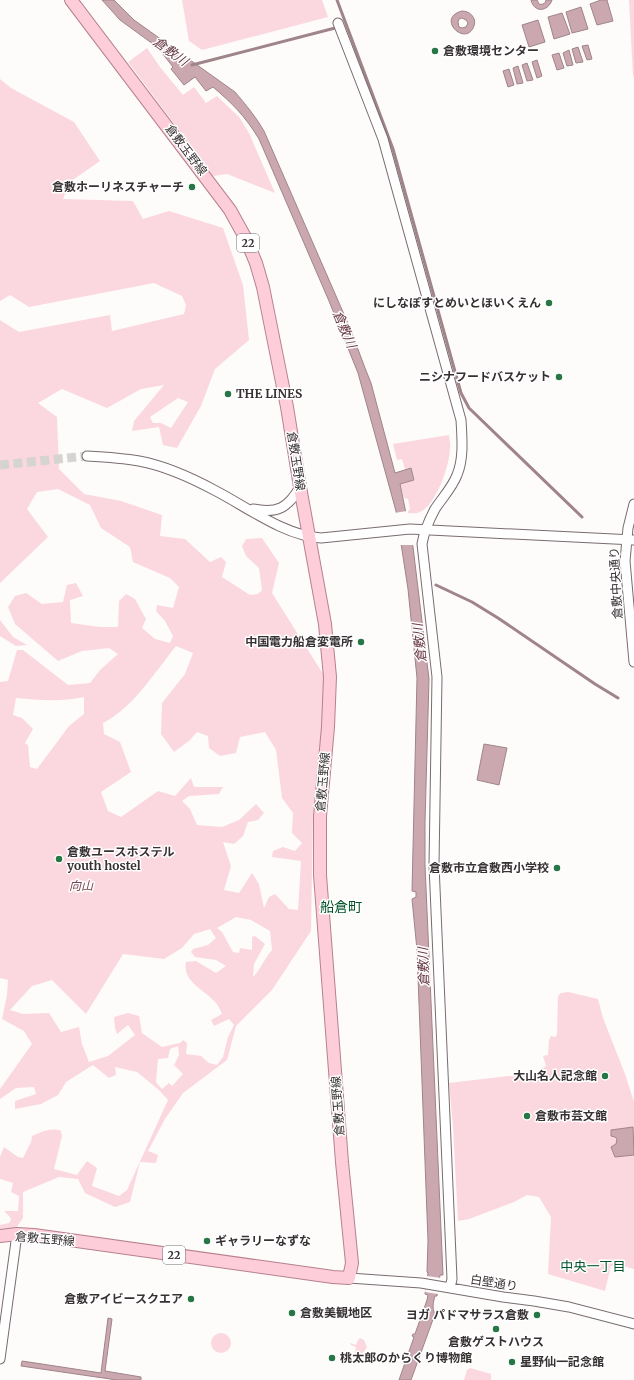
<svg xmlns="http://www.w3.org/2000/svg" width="634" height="1380" viewBox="0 0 634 1380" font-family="Merriweather,'Noto Sans JP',serif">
	<rect width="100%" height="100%" fill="#fefbfb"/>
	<path fill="#fbd8df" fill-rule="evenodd" d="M182,0H322L328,17L202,50L189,41Z
		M629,0H634V77L633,76Z
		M147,48L160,67L183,95L194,87L206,103L217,96L239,117L249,133L275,193L227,174L213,176L128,62Z
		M0,79L11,88L74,122L100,161L70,182L63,199L133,201L143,219L169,211L223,228L243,285L249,340L215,369L201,406L177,448L163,445L159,427L132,431L134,421L164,385L141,389L107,408L62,389L38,403L57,417L59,469L84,494L121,501L162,515L160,536L185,539L210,562L221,557L226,562L222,577L250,595L258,594L262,590L259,568L246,556L242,546L246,539L262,538L279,563L272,593L330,685L313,813L311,931L272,990L236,1026L227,1060L183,1093L165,1119L148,1151L158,1155L156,1163L140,1162L130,1202L115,1207L85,1193L78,1179L59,1177L23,1192V1218L16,1228L0,1229V1225L9,1223L11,1220L10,1217L4,1211H18L19,1196L11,1192L13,1183L0,1179V1157L4,1147L18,1157L23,1158L31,1142L32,1136C42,1132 51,1127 61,1131L62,1136L54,1169L77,1175L87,1161L97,1168L92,1186L119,1196L127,1190L168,1100L159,1090L137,1072L115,1067L116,1075L109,1078L93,1065L66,1082L58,1095L41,1104L15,1109V1101L36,1094L34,1087L16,1088L0,1099V1089L32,1044L24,1031L2,1019L7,995L8,980L0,978V682L8,681L17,650H23L68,685L90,683L100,670L118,654L109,648L82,651L58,661L15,624L8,607L15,596L26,593L42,604L63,602L67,585L76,583L83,596L70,600L71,623L100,627H118L119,601L126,594L135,599L146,619L142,628L155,639L170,643L173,636L165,621L156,611L157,605L173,608L179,587L170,578L133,562L130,547L101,528L90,505L58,489L37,492L27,509L48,537L0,583V320L19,332L110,315L112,331L184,314L186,305L182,296L154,283L29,307L10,295L0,301ZM178,398L188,402L171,428L161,423H153L150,417ZM176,646L193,653L185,674L162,703L161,734L174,752L189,741L197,732L208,736L209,748L220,756L236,753L240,737L265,732L276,750L282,798L293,813L292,833L302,843L295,851L283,847L273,851L272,857L301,861L298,910L289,909L275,894L269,897L264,908L259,884L252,873L239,893L224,890L231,866L223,842L234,844L243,836L248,822L258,820L264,813L256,804L239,820L222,827L197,825L190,809L182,801L189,796L219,794L223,787H194L191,778L175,796L158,791L121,817L108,811L101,792L131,772L120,742L104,734L103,723C133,708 155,672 176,646ZM84,697V714L69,726L37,769L30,767L28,745L25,743L33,729L22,718L13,715L16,698C39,700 61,702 84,697ZM236,917L251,920L270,931L272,950C264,959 261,969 253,977L254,964L265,944L255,936L252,937V950L240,948L239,953L233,952L222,932L217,928ZM210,929L216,938L208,945L193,949L191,952L195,957L216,960L226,966L216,973L196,961L186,962C182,982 205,990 216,1003C219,1006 220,1010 222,1014L211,1020L214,1026L229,1019L234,1025L228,1037L223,1057L217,1065L209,1063L201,1056L186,1054L187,1043L183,1040L180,1043L162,1047L142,1033L139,1016L128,1013L114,1017L115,1028L117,1034L128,1025L135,1035L108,1056L89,1062L82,1044L79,1027L61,1032L49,1013L23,1014L10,1010L32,986L52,980L86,1014L123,954L164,959L182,948L194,934ZM178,1046L179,1055L174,1065L183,1074L172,1086L169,1083L162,1089L156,1082L158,1059L168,1058L170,1049Z
		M449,435C449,439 451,444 450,448C450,465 436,505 420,512C417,514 412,513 408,513V511L410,509L408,499L404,498L400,484L415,480L411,468L405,469L402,459L397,460L393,444Z
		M0,620L13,637L27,645L16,646L0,636Z
		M568,992L598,999L603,1018L625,1074L634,1102V1269L619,1265L611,1266L605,1291L548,1274L551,1217L539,1197L527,1195L514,1202L469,1219L458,1221L453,1126L449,1083L508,1076L531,1077L546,1066L543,1056L548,1055L549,1040L551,1036L556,1037L557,1034L558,996L561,993Z
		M211 1343a10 10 0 1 1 20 0a10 10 0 1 1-20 0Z
		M360,1338L364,1340L367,1347L363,1353L357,1354L355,1353L356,1347L351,1345L350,1343L356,1345L358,1340Z
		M470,1368L491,1374V1380H464L467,1370Z"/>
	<path fill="#cba8b0" stroke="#9f848a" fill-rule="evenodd" d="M102,0H114L134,20L235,92C246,105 256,117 264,131L350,328L365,368L371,383L395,473L411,468L414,480L400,484L413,547L429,679L425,822V865L443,1275H440L437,1296H435C433,1303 432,1308 435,1314L411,1380H399L414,1337L412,1336L413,1334H415L427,1300L428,1295L425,1294L428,1273L427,1272L428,1241L417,950L412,899L416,897V892L412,891L417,678L408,589L396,511L358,373L329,301L259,139C245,116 233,104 213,87L206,91L195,77L184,85L171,69L173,67L155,44H153L120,20Z
		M531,0H537L539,4C542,5 545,4 546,0H552C548,12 534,13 531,0Z
		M601,0H607L613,21L597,25L590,4Z
		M581,7L588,29L572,33L566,12Z
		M462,11C469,11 477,17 474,26C466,48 435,18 462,11ZM462,18L466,20L468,23L466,27L462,28L459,27L458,22L459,19Z
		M562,13L570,34L554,39L548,17Z
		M538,20L545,42L529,47L522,25Z
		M588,45L592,59L587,60L582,46Z
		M578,47L583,62L576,63L572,49Z
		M569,50L573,65L567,66L563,53Z
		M559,53L564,68L557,70L552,55Z
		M537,60L542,76L537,78L532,62Z
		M527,63L533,80L527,81L522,65Z
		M518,66L523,83L517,84L513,68Z
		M509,69L514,85L508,87L503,71Z
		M484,744L507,748L499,785L477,780Z
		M633,1127L634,1155L615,1157L611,1147L616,1144L617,1139L615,1137L611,1136V1130Z
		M108,1318L112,1319L105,1371L141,1377V1380H117L21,1366L22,1361L101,1373Z"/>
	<path fill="#fefbfb" d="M407,511L414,545H400L394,513Z
		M427,1276L441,1278L438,1294L425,1292Z"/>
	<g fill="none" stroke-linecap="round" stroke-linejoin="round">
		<path stroke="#9f848a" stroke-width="3" d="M337,0L393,149L461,393L469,408L582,517
			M192,65L339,27
			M436,585L472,602L498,618L595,684L618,698"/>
		<path stroke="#d6d3d3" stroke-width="9" stroke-dasharray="9 4.5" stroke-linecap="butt" d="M0,465L87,456"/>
		<defs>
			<path id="minor" d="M338,23L383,139L461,420C462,438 464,458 457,475C452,488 442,498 435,509C429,520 424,532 422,544L437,677L434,865L452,1279L450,1288
				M87,456C105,457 122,458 139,461C166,466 192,478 216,491C247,507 285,536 321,538L410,529L634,540
				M634,504L628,528L625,561L634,662
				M253,509C277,514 288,508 300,487
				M349,1278L421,1283L503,1297L534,1301L569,1307L634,1324
				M0,1359L17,1234"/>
			<path id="major" d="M0,1236L17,1234L34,1235L333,1277L349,1278L352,1263L342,1162L320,875V816L328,727L330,677L325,624L300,487L287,407L263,287L256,263L246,239L230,210L71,0"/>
		</defs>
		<use href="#minor" stroke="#796c6f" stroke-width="11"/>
		<use href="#major" stroke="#b6818e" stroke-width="14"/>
		<use href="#minor" stroke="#fff" stroke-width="9"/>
		<use href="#major" stroke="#fdcdd9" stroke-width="12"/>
	</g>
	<g fill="#267646" stroke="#fff" stroke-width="1.5">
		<circle cx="435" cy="51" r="4"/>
		<circle cx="192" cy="187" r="4"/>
		<circle cx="549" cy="303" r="4"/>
		<circle cx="559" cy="377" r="4"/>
		<circle cx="228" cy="394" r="4"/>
		<circle cx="361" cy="642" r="4"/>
		<circle cx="59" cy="859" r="4"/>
		<circle cx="557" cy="868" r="4"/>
		<circle cx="605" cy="1076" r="4"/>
		<circle cx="527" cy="1116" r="4"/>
		<circle cx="207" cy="1241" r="4"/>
		<circle cx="191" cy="1299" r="4"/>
		<circle cx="292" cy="1313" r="4"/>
		<circle cx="537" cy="1315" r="4"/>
		<circle cx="496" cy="1329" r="4"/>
		<circle cx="332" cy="1358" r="4"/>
		<circle cx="512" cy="1362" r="4"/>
	</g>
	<g text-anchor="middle" stroke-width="3" stroke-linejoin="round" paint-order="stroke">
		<g fill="#fff" stroke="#736f70" stroke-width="1">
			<rect x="237" y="234" width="22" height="18" rx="3"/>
			<rect x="163" y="1246" width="22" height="18" rx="3"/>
		</g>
		<g font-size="11" font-weight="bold" fill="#373133">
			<text x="248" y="247">22</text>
			<text x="174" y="1259">22</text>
		</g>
		<g font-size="12" font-weight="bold" fill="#373133" stroke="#fff" text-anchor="start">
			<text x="443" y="55">倉敷環境センター</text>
			<text x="184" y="191" text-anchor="end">倉敷ホーリネスチャーチ</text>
			<text x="541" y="307" text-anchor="end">にしなぽすとめいとほいくえん</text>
			<text x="551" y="381" text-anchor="end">ニシナフードバスケット</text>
			<text x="236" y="398">THE LINES</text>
			<text x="353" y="646" text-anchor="end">中国電力船倉変電所</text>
			<text x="67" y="856">倉敷ユースホステル<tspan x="67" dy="14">youth hostel</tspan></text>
			<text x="549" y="872" text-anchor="end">倉敷市立倉敷西小学校</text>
			<text x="597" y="1080" text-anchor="end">大山名人記念館</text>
			<text x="535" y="1120">倉敷市芸文館</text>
			<text x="215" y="1245">ギャラリーなずな</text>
			<text x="183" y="1303" text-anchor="end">倉敷アイビースクエア</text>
			<text x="300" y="1317">倉敷美観地区</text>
			<text x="529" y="1319" text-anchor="end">ヨガ パドマサラス倉敷</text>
			<text x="496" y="1346" text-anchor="middle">倉敷ゲストハウス</text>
			<text x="340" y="1362">桃太郎のからくり博物館</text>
			<text x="520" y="1366">星野仙一記念館</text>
		</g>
		<g font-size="12" fill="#373133" stroke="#fff">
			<text transform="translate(186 150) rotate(53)" y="4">倉敷玉野線</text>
			<text transform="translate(296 461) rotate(81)" y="4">倉敷玉野線</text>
			<text transform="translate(616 583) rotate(-93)" y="4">倉敷中央通り</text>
			<text transform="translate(323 782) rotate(-85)" y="4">倉敷玉野線</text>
			<text transform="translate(338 1106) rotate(-94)" y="4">倉敷玉野線</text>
			<text transform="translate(45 1239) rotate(5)" y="4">倉敷玉野線</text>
			<text transform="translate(494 1283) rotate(9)" y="4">白壁通り</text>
		</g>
		<g font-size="12" font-style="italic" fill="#774451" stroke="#fff">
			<text x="81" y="890">向山</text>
		</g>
		<g font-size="13" font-style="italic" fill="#663542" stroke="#fff">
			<text transform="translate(171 51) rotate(36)" y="5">倉敷川</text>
			<text transform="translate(345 329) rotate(67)" y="5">倉敷川</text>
			<text transform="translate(419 643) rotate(-96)" y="5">倉敷川</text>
			<text transform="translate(423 967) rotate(-92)" y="5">倉敷川</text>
		</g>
		<g font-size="13" fill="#005329" stroke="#fff">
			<text x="593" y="1271">中央一丁目</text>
		</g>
		<g font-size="14" fill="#005329" stroke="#fff">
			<text x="341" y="912">船倉町</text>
		</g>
	</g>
</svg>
